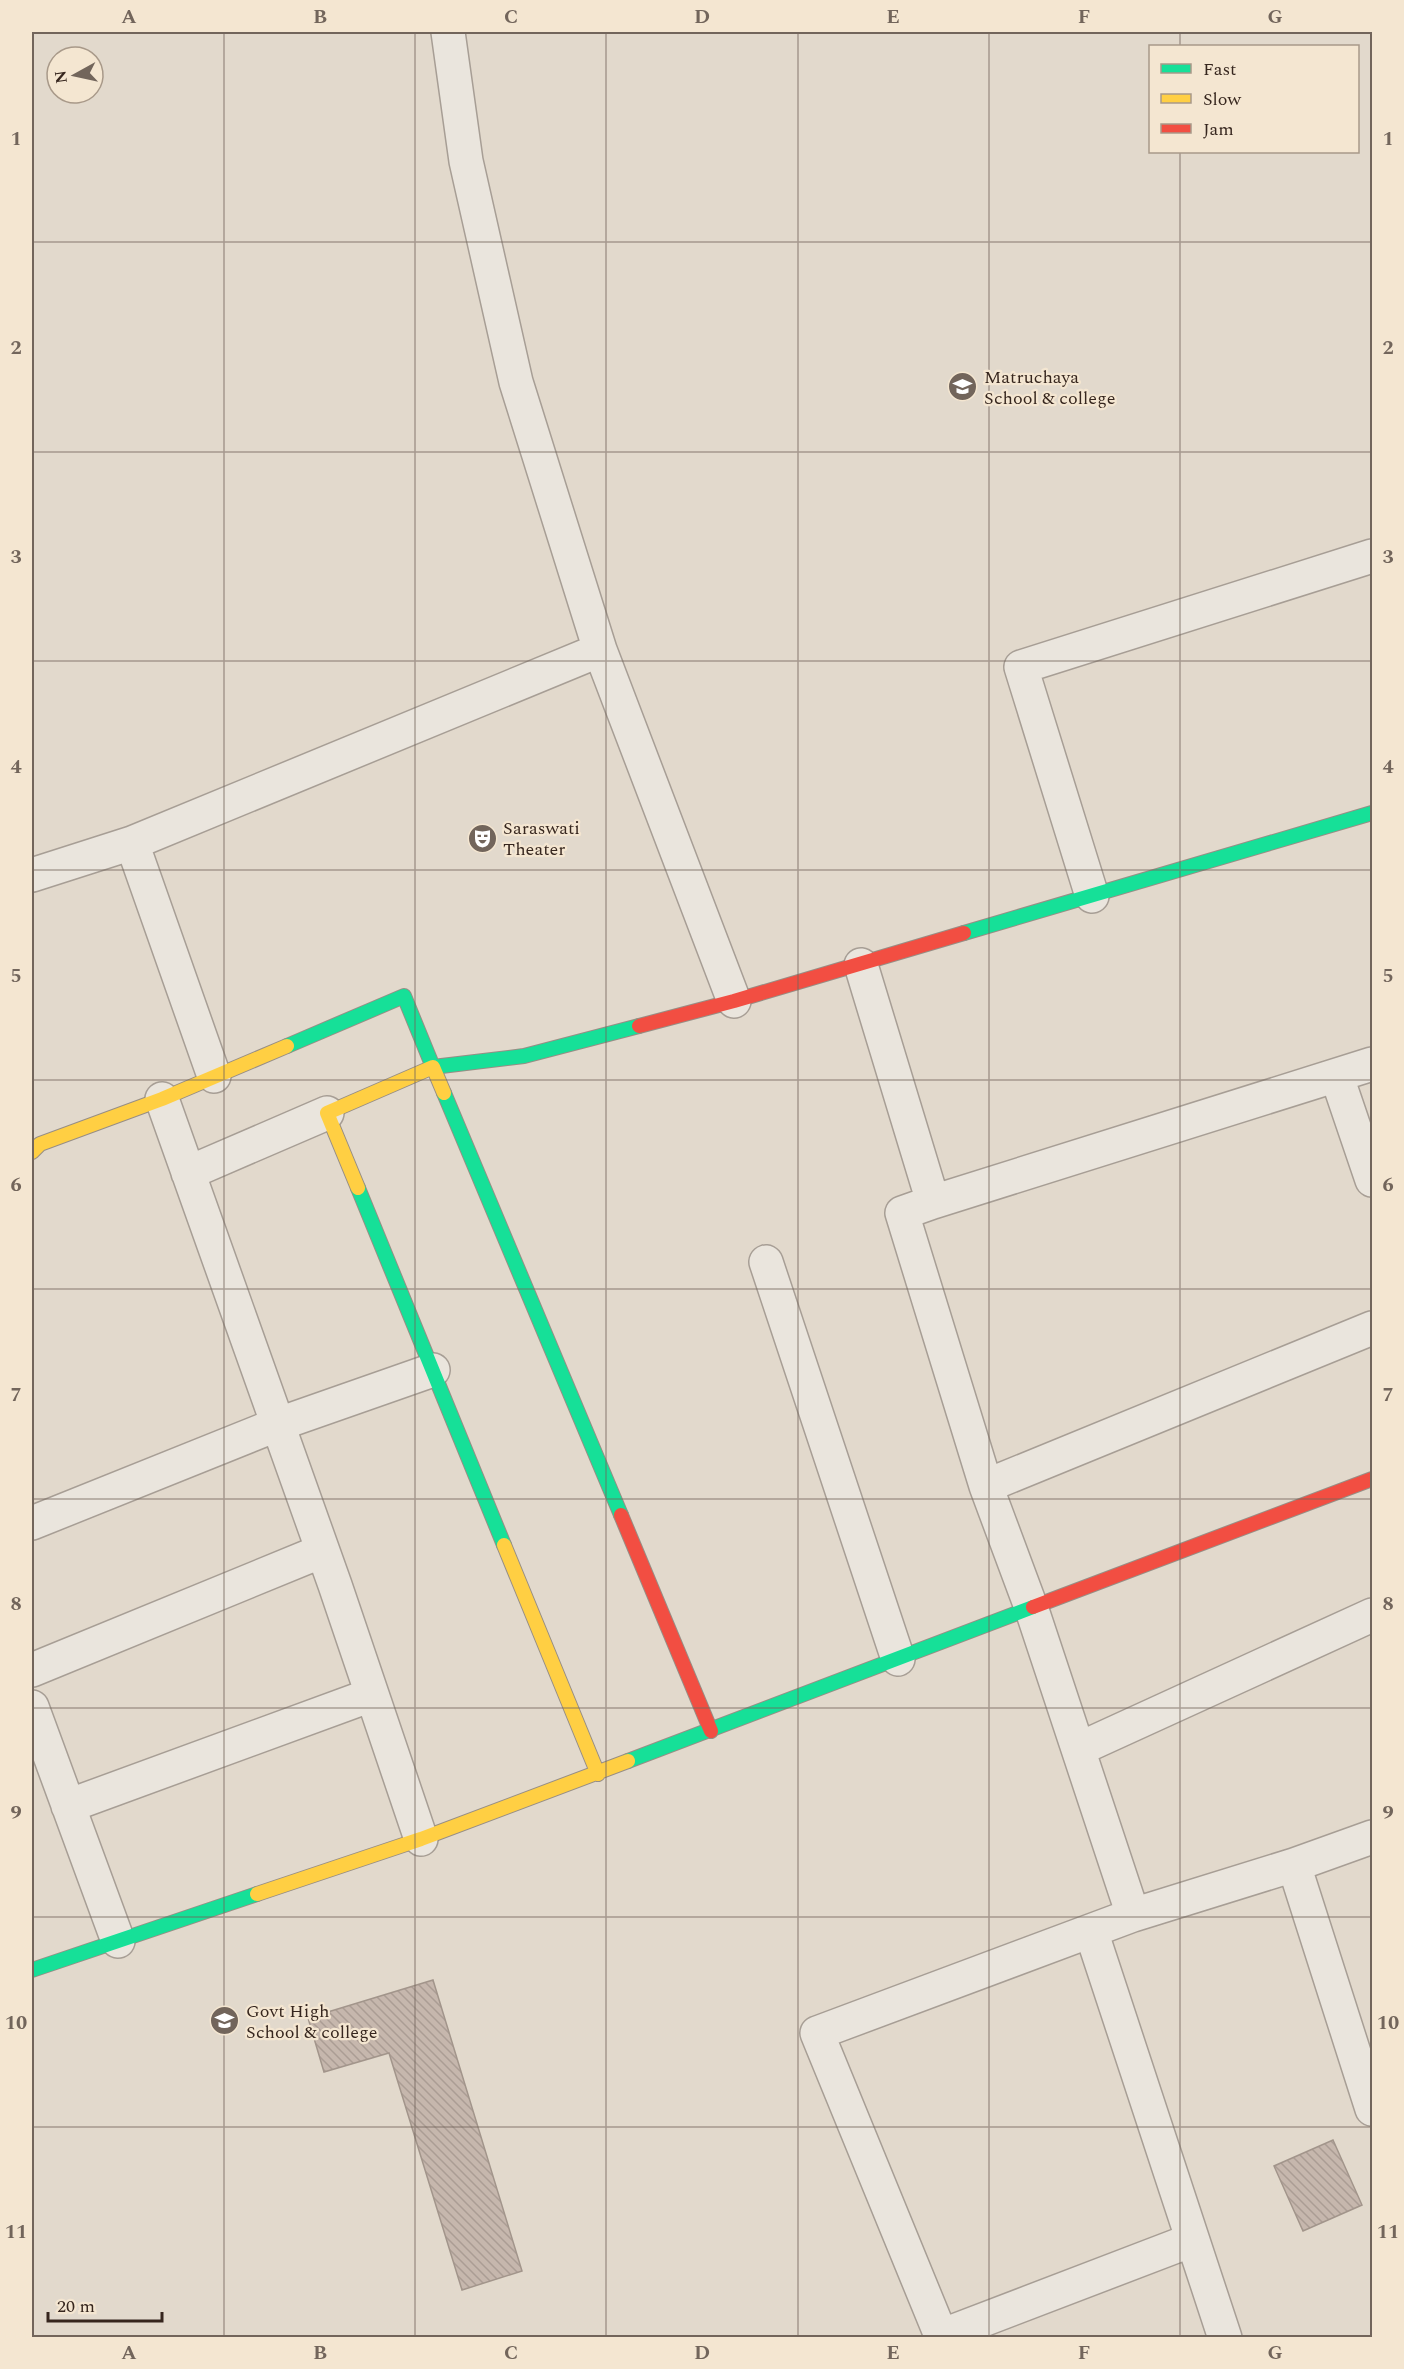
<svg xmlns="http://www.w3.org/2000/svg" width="1404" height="2369" viewBox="0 0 1404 2369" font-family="Spectral,serif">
	<defs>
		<pattern id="building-back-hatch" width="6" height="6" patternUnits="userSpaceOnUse" patternTransform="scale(1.5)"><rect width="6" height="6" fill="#c6b7ad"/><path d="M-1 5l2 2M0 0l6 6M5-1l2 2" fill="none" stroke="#ab9d94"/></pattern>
	</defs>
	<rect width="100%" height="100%" fill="#e2d9cc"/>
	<path fill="url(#building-back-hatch)" stroke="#a2958b" stroke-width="1.5" d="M433,1980L522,2271L462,2290L389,2053L324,2072L308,2018Z
		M1333,2140L1362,2205L1303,2231L1274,2166Z"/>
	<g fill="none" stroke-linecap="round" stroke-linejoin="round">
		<defs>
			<path id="street" d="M600,650L734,1001
				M132,843L214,1076
				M32,875L132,843L600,650L516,382L466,161L448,32
				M1092,896L1021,667L1372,556
				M861,965L933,1202L902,1213L986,1486L1031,1607L1133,1915
				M1337,1077L1372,1180
				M162,1099L335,1585L421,1839
				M188,1173L327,1113
				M933,1202L1372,1064
				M766,1262L898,1659
				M986,1486L1372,1328
				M32,1523L276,1425L433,1370
				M32,1670L322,1551
				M32,1707L118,1941
				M1079,1749L1372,1615
				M68,1806L371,1695
				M1372,1837L1294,1865L1372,2109
				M1091,1931L1225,2338
				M941,2336L1192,2240
				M942,2338L817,2033L1133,1915L1294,1865"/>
			<path id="fast" d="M964,933L1372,813
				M287,1046L404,996L433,1067L524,1056L639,1026
				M444,1093L621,1515
				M358,1188L504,1545
				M628,1761L1033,1607
				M32,1970L257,1894"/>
			<path id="slow" d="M32,1152L40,1144L162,1099L287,1046
				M358,1188L327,1113L433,1067L444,1093
				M504,1545L598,1774
				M257,1894L421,1839L628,1761"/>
			<path id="jam" d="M639,1026L734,1001L964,933
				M621,1515L711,1731
				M1033,1607L1372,1479"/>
		</defs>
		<use href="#street" stroke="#a79e95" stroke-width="36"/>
		<use href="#fast" stroke="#978e85" stroke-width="16"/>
		<use href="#slow" stroke="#978e85" stroke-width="16"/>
		<use href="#jam" stroke="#978e85" stroke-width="16"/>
		<use href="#street" stroke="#eae5dd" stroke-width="33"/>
		<use href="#fast" stroke="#16e098" stroke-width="14"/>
		<use href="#slow" stroke="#ffcf43" stroke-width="14"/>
		<use href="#jam" stroke="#f24e42" stroke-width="14"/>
	</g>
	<path fill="none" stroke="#72655b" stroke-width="1.5" stroke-opacity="0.55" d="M224,32V2338M415,32V2338M606,32V2338M798,32V2338M989,32V2338M1180,32V46M1180,152V2338M32,242H1372M32,452H1372M32,661H1372M32,870H1372M32,1080H1372M32,1289H1372M32,1499H1372M32,1708H1372M32,1917H1372M32,2127H1372"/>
	<defs>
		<symbol id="school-disc" viewBox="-11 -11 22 22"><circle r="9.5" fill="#72655b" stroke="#f4e6d1"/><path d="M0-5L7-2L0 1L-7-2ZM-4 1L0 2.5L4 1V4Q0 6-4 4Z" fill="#fff"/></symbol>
		<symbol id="theatre-disc" viewBox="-11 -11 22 22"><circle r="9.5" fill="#72655b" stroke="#f4e6d1"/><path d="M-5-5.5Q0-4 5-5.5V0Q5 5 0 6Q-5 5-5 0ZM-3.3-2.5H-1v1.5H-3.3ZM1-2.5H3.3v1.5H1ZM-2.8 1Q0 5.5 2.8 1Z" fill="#fff"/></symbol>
	</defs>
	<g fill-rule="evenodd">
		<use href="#school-disc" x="946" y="370" width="33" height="33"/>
		<use href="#theatre-disc" x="466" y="822" width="33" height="33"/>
		<use href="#school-disc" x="208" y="2004" width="33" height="33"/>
	</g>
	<g text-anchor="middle" stroke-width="4.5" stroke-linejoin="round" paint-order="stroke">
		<g font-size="18" fill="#36261e" stroke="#f4e6d1" text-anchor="start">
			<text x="984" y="383">Matruchaya<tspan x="984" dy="21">School &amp; college</tspan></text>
			<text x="503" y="834">Saraswati<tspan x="503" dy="21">Theater</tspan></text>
			<text x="246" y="2017">Govt High<tspan x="246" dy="21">School &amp; college</tspan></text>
		</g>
	</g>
	<rect width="1404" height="2369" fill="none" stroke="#f4e6d1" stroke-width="66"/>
	<rect x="1149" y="45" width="210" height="108" fill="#f4e6d1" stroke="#a89989" stroke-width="1.5"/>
	<rect x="1161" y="64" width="30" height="9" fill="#16e098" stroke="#a89989" stroke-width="1.5"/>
	<text x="1203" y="75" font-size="18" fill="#36261e">Fast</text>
	<rect x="1161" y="94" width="30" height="9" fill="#ffcf43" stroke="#a89989" stroke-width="1.5"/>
	<text x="1203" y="105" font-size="18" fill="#36261e">Slow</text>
	<rect x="1161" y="124" width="30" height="9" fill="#f24e42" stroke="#a89989" stroke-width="1.5"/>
	<text x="1203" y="135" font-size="18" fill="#36261e">Jam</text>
	<g transform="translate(75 75) rotate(262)"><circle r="28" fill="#f4e6d1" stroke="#a89989" stroke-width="1.5"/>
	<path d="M0-4.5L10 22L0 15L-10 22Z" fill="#72655b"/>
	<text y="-9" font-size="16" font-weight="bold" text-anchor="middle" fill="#36261e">N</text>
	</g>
	<path d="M48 2312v9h114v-9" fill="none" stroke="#36261e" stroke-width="3"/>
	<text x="57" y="2312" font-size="18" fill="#36261e" stroke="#f4e6d1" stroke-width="4.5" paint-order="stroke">20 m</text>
	<rect x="33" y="33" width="1338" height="2303" fill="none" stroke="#72655b" stroke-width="2"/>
	<g font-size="20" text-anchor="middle" font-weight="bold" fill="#72655b">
		<text x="129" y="23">A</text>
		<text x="320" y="23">B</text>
		<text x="511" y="23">C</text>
		<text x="702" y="23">D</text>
		<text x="893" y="23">E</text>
		<text x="1084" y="23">F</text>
		<text x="1275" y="23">G</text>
		<text x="16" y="145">1</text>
		<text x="1388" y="145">1</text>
		<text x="16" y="354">2</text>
		<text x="1388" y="354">2</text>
		<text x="16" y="563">3</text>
		<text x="1388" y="563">3</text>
		<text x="16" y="773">4</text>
		<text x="1388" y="773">4</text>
		<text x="16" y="982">5</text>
		<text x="1388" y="982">5</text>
		<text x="16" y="1191">6</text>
		<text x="1388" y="1191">6</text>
		<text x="16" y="1401">7</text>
		<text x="1388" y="1401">7</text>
		<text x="16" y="1610">8</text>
		<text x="1388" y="1610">8</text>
		<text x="16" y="1819">9</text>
		<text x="1388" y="1819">9</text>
		<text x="16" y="2029">10</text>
		<text x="1388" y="2029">10</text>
		<text x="16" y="2238">11</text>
		<text x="1388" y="2238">11</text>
		<text x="129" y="2359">A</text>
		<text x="320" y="2359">B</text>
		<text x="511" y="2359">C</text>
		<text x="702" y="2359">D</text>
		<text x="893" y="2359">E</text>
		<text x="1084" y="2359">F</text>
		<text x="1275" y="2359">G</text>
	</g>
</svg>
